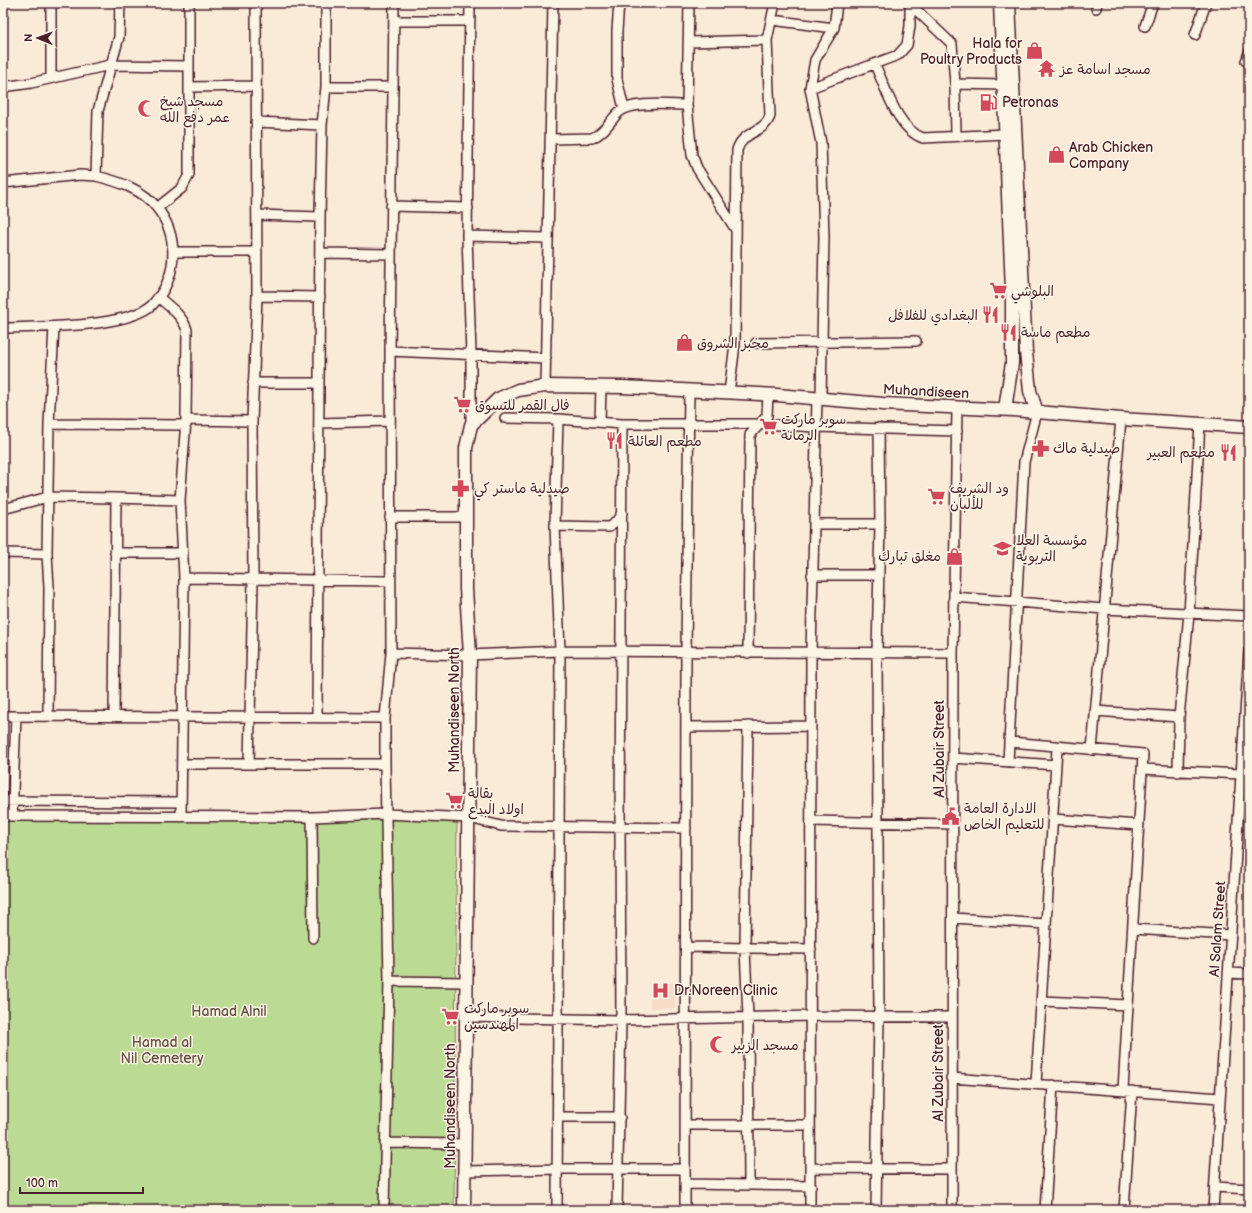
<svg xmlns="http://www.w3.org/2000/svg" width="1252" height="1213" viewBox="0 0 1252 1213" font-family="'Balsamiq Sans','Playpen Sans Arabic',sans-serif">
	<rect width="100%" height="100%" fill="#faead8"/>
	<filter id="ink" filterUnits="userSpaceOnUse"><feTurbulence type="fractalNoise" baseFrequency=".025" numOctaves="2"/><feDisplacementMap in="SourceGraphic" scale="8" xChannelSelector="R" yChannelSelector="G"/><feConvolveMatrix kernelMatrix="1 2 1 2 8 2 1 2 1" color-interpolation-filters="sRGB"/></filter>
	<g filter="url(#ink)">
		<path fill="#f7dcc8" d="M650,983H673L672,996H675V1008H650Z"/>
		<path fill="#bbdb94" stroke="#827d60" d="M457,812L454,1210H3V813Z"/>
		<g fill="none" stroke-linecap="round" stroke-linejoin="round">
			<defs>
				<path id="minor" d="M51,3V78
					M394,3L390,351L546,358
					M470,3L467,236L471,354V425
					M619,3L617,31V79L624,109
					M689,3L687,105L692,155L697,168L736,230
					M911,5L952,44L955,84L956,136
					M1096,8L1097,3
					M772,20L834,28
					M394,21H470
					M1145,26L1153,3
					M1195,35L1206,3
					M689,42L767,40
					M1246,61L1249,53
					M875,65C886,88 897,129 923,138L1005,134
					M955,84L1004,85
					M3,87L31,83L110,65L189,66
					M190,87L256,86
					M326,87H392
					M810,88L898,55L907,45L910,26V3
					M256,122L322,125
					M551,139L592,138C604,133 610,121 619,112C632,101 670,105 687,105
					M3,183L80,175L96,176
					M391,206L468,208
					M157,208L182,188L189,175V3
					M257,215L320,217
					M467,236L547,238
					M174,252H257
					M320,253L391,254
					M257,296L320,297
					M158,297C169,306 183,316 187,330L186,420L180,500L184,578L181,817
					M54,327L49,424L186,425
					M3,328C39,327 120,328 150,307C153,305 155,301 158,298C178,272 178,234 157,208C143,189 117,181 96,176L98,111L119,37L120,3
					M756,343L916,341
					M253,383H319
					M545,386L553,3
					M729,393L735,344L737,150C743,130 765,133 770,116L767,40L775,3
					M821,398L824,237L821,143L810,88L815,60L834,28L837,3
					M505,418L558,419L622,424H761L816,427L957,431
					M186,420L252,421
					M600,422L601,387
					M319,423L390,421
					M3,509L48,497L116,498
					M390,517H466
					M815,524H880
					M555,526L609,527L616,522L622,513
					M3,553L47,554
					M115,553H183
					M812,575H879
					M184,578L390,581
					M954,597L1104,609L1249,616
					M391,653L470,655L560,651L953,653
					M748,653L750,435L767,416L768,394
					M1095,711L1179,717
					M3,716L385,718
					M48,716L49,587L47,554L49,424
					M114,717L116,498L180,500
					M317,717L320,217L322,125L326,87V3
					M748,726L745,949L748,1017L749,1184
					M686,727L811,726
					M1010,742L1143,754L1123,1090
					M1092,750L1121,419
					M953,758L1056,765
					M1008,762L1024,462L1037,412
					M182,764H385
					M249,764L253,580L252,421L257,296L256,3
					M1142,769L1240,774
					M1178,772L1179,717L1189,614L1200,423
					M3,801L181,802
					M3,816L312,817L386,814L469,818L501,826L686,828
					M12,816L16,717
					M312,817L313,938
					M1053,819L1139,825
					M811,821L952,824
					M953,918L1046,924
					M1133,929L1230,935
					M686,947L811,949
					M1228,973L1249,974
					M389,981L466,982
					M1042,1001L1128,1005
					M466,1017L621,1020L812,1016L952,1017
					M951,1078L1220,1098
					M1036,1084L1057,748
					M558,1117H620
					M686,1125H810
					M385,1143L464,1144
					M810,1168L952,1169
					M464,1171L557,1169H684
					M685,1184L811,1186
					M1215,1187L1249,1189
					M384,1210L389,981L385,764V718L391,653L390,351
					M557,1210L560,651L555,526L558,419
					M617,1210L621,1020L620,827L622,424
					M685,1210L686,652L689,390
					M810,1210L811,653L817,398
					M876,1210L879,1017L877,652L880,524L879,428
					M952,1210L953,653L957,408
					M1045,1210L1053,1085
					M1124,1210L1132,1091
					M1213,1210L1249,651"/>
				<path id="secondary" d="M1000,3L1012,290V363L1005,409
					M1009,3L1026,352L1030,391L1037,412
					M464,1210L470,655L466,589V448L471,425L498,399L518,390L545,386L623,387L777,395L883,404L1013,410L1121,419L1249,427"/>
			</defs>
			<use href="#minor" stroke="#4a1f2b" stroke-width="12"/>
			<use href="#secondary" stroke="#4a1f2b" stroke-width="15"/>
			<use href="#minor" stroke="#fcf5e5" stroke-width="9"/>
			<use href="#secondary" stroke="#fcf5e5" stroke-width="12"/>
		</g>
	</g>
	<defs>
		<symbol id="shop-bare" viewBox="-9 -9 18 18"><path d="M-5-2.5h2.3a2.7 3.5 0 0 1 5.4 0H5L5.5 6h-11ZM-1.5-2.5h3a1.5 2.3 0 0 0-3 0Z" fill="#d1495b" stroke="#fcf5e5" stroke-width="2.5" paint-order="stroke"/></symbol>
		<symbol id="temple-bare" viewBox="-9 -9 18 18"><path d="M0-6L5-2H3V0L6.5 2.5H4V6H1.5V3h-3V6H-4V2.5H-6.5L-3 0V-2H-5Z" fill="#d1495b" stroke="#fcf5e5" stroke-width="2.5" paint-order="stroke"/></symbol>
		<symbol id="fuel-bare" viewBox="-9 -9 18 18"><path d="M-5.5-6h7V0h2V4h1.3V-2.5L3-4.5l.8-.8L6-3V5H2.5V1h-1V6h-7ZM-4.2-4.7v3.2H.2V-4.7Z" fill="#d1495b" stroke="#fcf5e5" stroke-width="2.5" paint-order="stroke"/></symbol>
		<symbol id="mosque-bare" viewBox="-9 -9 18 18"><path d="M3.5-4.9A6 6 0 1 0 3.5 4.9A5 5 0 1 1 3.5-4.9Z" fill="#d1495b" stroke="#fcf5e5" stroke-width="2.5" paint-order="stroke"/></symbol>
		<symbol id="supermarket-bare" viewBox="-9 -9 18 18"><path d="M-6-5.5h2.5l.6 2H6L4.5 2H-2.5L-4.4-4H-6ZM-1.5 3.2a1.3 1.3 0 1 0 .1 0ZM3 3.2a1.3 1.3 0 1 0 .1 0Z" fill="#d1495b" stroke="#fcf5e5" stroke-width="2.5" paint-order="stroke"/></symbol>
		<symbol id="restaurant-bare" viewBox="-9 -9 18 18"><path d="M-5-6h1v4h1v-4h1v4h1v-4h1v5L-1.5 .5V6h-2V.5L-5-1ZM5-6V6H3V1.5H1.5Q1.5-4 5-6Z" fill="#d1495b" stroke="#fcf5e5" stroke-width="2.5" paint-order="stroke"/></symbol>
		<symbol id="pharmacy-bare" viewBox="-9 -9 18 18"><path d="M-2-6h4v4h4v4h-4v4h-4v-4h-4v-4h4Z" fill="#d1495b" stroke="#fcf5e5" stroke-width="2.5" paint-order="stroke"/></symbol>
		<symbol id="school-bare" viewBox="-9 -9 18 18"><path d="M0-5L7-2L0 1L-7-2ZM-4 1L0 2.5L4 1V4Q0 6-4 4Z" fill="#d1495b" stroke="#fcf5e5" stroke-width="2.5" paint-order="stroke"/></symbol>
		<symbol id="civic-bare" viewBox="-9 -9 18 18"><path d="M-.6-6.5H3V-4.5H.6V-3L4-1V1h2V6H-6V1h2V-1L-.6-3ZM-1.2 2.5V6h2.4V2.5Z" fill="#d1495b" stroke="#fcf5e5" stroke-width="2.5" paint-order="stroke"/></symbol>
		<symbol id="hospital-bare" viewBox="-9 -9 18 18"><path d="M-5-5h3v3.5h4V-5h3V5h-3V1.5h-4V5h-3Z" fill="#d1495b" stroke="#fcf5e5" stroke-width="2.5" paint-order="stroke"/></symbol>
	</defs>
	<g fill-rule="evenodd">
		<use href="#shop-bare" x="1022" y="38" width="25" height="25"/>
		<use href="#temple-bare" x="1034" y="56" width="25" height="25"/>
		<use href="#fuel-bare" x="976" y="90" width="25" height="25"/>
		<use href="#mosque-bare" x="134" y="96" width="25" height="25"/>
		<use href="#shop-bare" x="1044" y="142" width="25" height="25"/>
		<use href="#supermarket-bare" x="986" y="278" width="25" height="25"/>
		<use href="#restaurant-bare" x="978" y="302" width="25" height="25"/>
		<use href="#restaurant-bare" x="996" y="320" width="25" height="25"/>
		<use href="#shop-bare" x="672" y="330" width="25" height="25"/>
		<use href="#supermarket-bare" x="450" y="392" width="25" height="25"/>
		<use href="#supermarket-bare" x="756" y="414" width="25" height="25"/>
		<use href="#restaurant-bare" x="602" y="428" width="25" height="25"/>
		<use href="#pharmacy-bare" x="1028" y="436" width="25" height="25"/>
		<use href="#restaurant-bare" x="1216" y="440" width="25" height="25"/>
		<use href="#pharmacy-bare" x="448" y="476" width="25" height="25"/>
		<use href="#supermarket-bare" x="924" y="484" width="25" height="25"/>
		<use href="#school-bare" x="990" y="536" width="25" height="25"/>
		<use href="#shop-bare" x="942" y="544" width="25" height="25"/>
		<use href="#supermarket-bare" x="442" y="788" width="25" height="25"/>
		<use href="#civic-bare" x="938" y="804" width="25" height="25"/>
		<use href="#hospital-bare" x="648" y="978" width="25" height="25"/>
		<use href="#supermarket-bare" x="438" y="1004" width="25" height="25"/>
		<use href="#mosque-bare" x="706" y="1032" width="25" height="25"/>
	</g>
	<g text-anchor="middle" stroke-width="3" stroke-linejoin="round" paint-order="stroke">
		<g font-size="14" fill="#4a1f2b" stroke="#fcf5e5" text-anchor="start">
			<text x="1022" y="48" text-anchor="end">Hala for<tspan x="1022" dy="16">Poultry Products</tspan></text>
			<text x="1060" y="74">مسجد اسامة عز</text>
			<text x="160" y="106">مسجد شيخ<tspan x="160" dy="16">عمر دفع الله</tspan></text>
			<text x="1002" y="107">Petronas</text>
			<text x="1069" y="152">Arab Chicken<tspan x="1069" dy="16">Company</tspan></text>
			<text x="1011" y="296">البلوشي</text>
			<text x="978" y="320" text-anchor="end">البغدادي للفلافل</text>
			<text x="1021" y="337">مطعم ماسة</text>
			<text x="697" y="348">مخبز الشروق</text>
			<text x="475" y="410">فال القمر للتسوق</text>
			<text x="781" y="424">سوبر ماركت<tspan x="781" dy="16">الرمانة</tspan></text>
			<text x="628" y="446">مطعم العائلة</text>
			<text x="1053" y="453">صيدلية ماك</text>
			<text x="1215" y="457" text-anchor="end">مطعم العبير</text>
			<text x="474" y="493">صيدلية ماستر كي</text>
			<text x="950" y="493">ود الشريف<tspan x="950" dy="16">للألبان</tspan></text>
			<text x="1016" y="545">مؤسسة العلا<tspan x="1016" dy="16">التربوية</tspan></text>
			<text x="941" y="561" text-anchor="end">مغلق تبارك</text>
			<text x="468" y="798">بقالة<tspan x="468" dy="16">اولاد البدع</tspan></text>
			<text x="964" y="813">الادارة العامة<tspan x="964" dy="16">للتعليم الخاص</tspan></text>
			<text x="674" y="995">Dr.Noreen Clinic</text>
			<text x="464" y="1013">سوبر ماركت<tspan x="464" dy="16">المهندسين</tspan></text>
			<text x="732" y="1050">مسجد الزبير</text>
		</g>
		<g font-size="14" fill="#4a1f2b" stroke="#fcf5e5">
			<text transform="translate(926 391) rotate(3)" y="5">Muhandiseen</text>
			<text transform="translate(454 710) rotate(-90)" y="5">Muhandiseen North</text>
			<text transform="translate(939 749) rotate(-90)" y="5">Al Zubair Street</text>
			<text transform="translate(1217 929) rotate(-86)" y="5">Al Salam Street</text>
			<text transform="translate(938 1073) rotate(-90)" y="5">Al Zubair Street</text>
			<text transform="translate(450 1106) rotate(-90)" y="5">Muhandiseen North</text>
		</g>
		<g font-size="14" fill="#664e45" stroke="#fcf5e5">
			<text x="229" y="1016">Hamad Alnil</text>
			<text x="162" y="1047">Hamad al<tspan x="162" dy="16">Nil Cemetery</tspan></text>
		</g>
	</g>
	<rect width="1252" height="1213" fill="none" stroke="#fcf5e5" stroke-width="16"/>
	<rect x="8" y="8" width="1236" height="1197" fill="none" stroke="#4a1f2b" stroke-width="1.5" filter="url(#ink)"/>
	<g transform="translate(38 38) rotate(271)" stroke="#fcf5e5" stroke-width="3" paint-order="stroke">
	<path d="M0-3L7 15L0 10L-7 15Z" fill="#4a1f2b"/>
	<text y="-6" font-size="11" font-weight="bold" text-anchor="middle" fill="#4a1f2b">N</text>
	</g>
	<path d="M20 1187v6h123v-6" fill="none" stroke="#4a1f2b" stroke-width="2"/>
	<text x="26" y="1187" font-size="12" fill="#4a1f2b" stroke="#fcf5e5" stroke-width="3" paint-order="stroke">100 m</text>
</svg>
